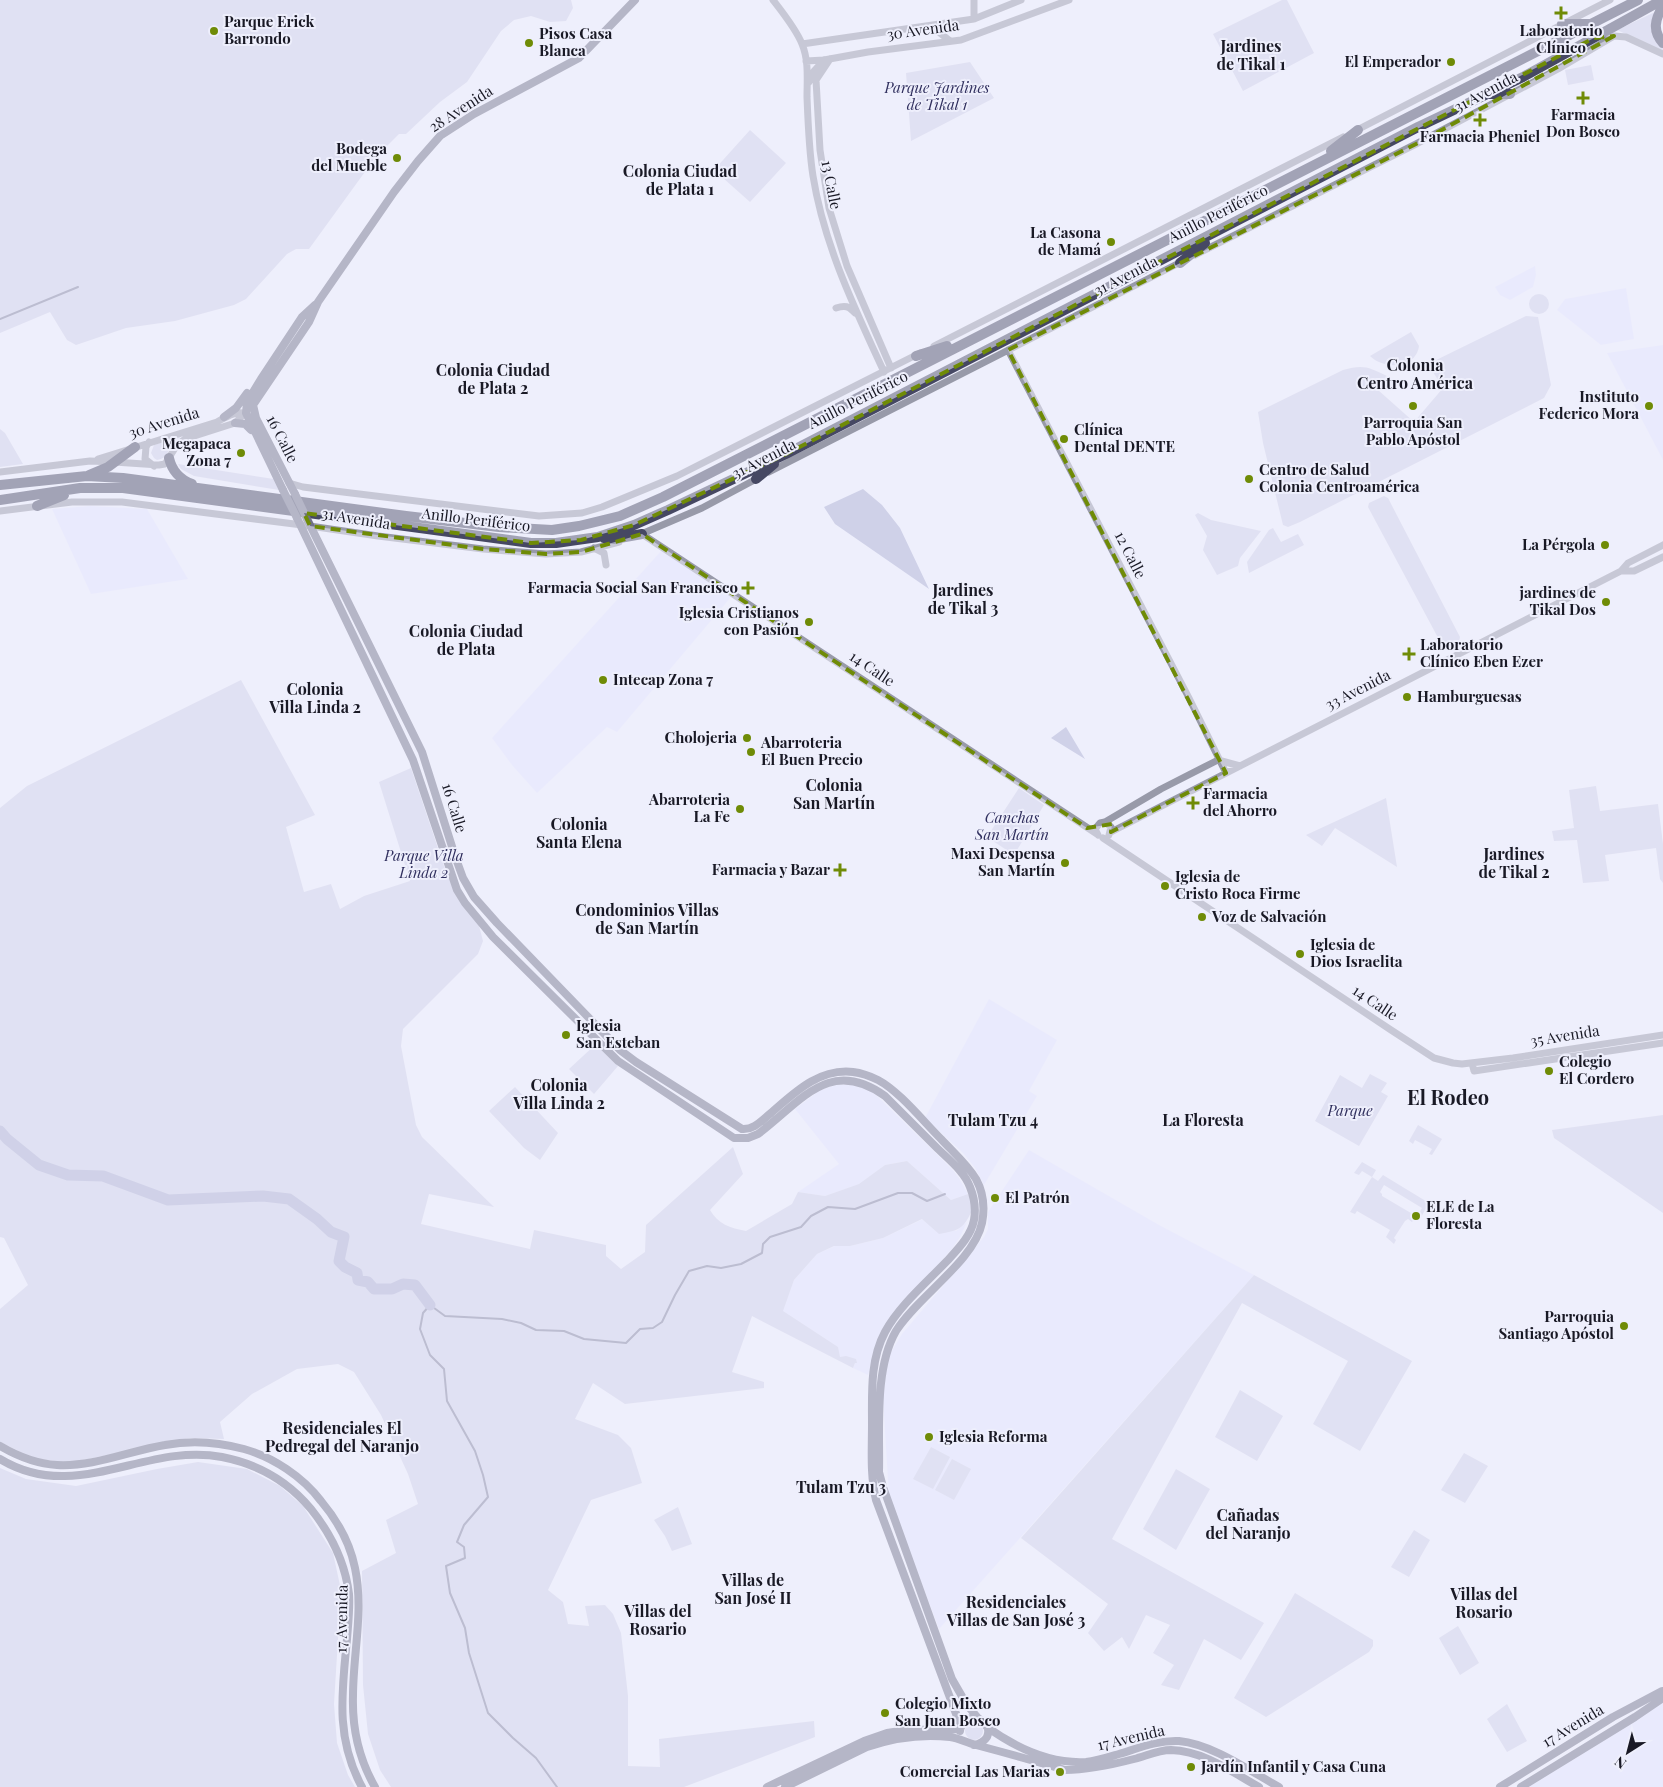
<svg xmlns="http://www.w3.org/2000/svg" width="1663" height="1787" viewBox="0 0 1663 1787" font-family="'Playfair Display',serif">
	<rect width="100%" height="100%" fill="#eeeffc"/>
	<path fill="#e3e5fe" d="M1535,266L1536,275L1533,287L1510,300L1500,295L1495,287Z
		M1626,288L1634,339L1601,345L1557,310L1565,299Z
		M1663,345V460L1607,353Z
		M90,506L147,509L188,579L91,594L52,509Z
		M662,550L731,597L617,732L607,727L537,793L512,765L492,738Z
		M989,999L1057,1040L1029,1091L1037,1096L984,1185L975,1168L963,1153L925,1118Z
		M853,1084L863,1086L875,1094L951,1168L959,1178L968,1194L951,1200L907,1161L885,1165L860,1184L825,1196L798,1192L839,1164L795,1109L820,1090L836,1085Z
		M1029,1150L1159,1225L1254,1275L939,1629L889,1497L883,1398L888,1357L902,1334L984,1237L988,1229V1212Z
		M923,1219L956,1231L967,1222L960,1237L952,1249L890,1318L881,1331L868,1375L853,1368L855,1363L840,1357L838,1351L782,1311L794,1280L817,1254L835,1246H850L883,1238Z
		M1663,1702V1787H1525Z"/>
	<path fill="#cfd1e8" d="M0,0H571L573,8L566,21L550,22L531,16L514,20L501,31L467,82L440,102L406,134H399L375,158L309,249H296L287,254L246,299L234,305L175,321L126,328L76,345L67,340L50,312L0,333Z
		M1282,0H1287L1314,53L1243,91L1213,34Z
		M1657,11L1651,29L1654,37L1663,46V51L1617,30Z
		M970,62L994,98L911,141L906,73Z
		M1591,65L1594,80L1568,85L1565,70Z
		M750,130L786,163L750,202L714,170Z
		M1529 304a10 10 0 1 1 20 0a10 10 0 1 1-20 0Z
		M1526,316L1538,317L1551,385L1544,398L1300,522L1288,527L1283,525L1263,443L1258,412L1343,370C1363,364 1369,367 1387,376L1378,390L1414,422L1443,388L1428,364Z
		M1411,332L1419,346C1416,369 1384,370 1370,356Z
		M0,429L5,433L23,464L0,467Z
		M184,435C180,437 176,440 173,443C167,450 169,458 157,460L154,458L151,453L154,445Z
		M178,464L274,479L279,490L194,476L181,469Z
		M863,489L882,505L900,528L929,589L835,524L824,507Z
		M1384,496L1388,498L1460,637L1459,642L1447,649L1443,647L1368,507L1369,503Z
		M1198,513L1211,520L1261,531L1240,558L1238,566L1217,575L1203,550L1207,536L1195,515Z
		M1273,528L1281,542L1298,534L1304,545L1249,573L1247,562L1269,530Z
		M241,680L315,815L286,827L304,892L331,884L340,909L364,896L410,881L379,782L411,768L448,878L477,918L483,941L478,954L403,1029L401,1046L416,1125L422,1137L494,1207L429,1194L421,1224L530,1249L534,1230L606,1245V1256L621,1269L645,1252L646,1225L733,1147L743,1174L710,1210C718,1224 730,1228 746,1231L792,1204L798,1192L825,1196L859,1184L885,1165L907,1161L951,1200L968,1194L974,1206C964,1228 962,1230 939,1234L922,1219L883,1238L850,1246H834L817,1254L794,1280L783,1311L838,1347L840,1357L846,1356L856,1359L857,1363H855L853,1368L752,1316L732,1372L764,1382V1388L625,1404L593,1383L575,1419L618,1435L631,1448L642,1483L591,1500L548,1590L563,1602L568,1624L589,1626L585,1606L605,1605L613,1614L621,1633L628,1696V1766L660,1767L659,1739L814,1721L815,1737L684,1787H391L380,1770L368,1734L363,1685L362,1571L396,1553L386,1520L418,1504L408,1474L381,1415L354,1372L338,1364L297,1369L252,1394L220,1422L224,1439L190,1438L69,1463L32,1458L0,1442V1309L28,1285L4,1238L0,1237V808L27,786Z
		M1066,727L1085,759L1051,738Z
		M1596,786L1600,811L1658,804L1663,844V883L1660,879L1656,848L1605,855L1609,881L1583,883L1577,840L1554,841L1552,831L1574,828L1569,790Z
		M1019,788L1044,805L1014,855L987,837Z
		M1386,798L1397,867L1335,828L1322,846L1306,835Z
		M596,1044L618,1066L594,1094L569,1069Z
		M1370,1074L1387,1083L1381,1092L1388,1096L1359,1146L1315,1121L1340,1075L1362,1088Z
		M515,1087L558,1133L540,1160L524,1148L489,1111Z
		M1663,1115V1213L1554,1138L1552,1130Z
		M1418,1125L1442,1139L1432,1155L1429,1154L1432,1149L1415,1140L1413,1144L1409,1141Z
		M1362,1162L1376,1170L1372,1177L1378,1181L1383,1175L1429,1203L1420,1219L1417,1217L1422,1208L1384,1185L1380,1192L1382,1194V1196L1416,1216L1412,1222L1408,1219L1405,1221L1394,1238L1396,1240L1394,1244L1386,1237L1390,1230L1357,1211L1355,1214L1350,1212L1372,1177L1362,1171L1359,1175L1354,1173Z
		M1254,1275L1412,1361L1360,1451L1313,1424L1348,1361L1242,1303L1112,1539L1264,1623L1241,1660L1204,1639L1179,1690L1161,1685L1174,1665L1153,1653L1170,1625L1146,1615L1129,1649L1122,1637L1104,1651L1088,1633L1108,1604L1021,1538Z
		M1240,1390L1283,1416L1257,1461L1215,1437Z
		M931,1447L950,1457L933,1489L913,1479Z
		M1464,1453L1488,1466L1465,1503L1441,1490Z
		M952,1459L971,1469L954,1500L935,1490Z
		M198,1462L247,1469L280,1486L303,1506L333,1553L341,1590L334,1704L337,1743L348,1775L355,1787H0V1468L26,1479L76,1486L157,1469Z
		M1176,1469L1210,1489L1176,1550L1143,1529Z
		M678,1507L692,1544L672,1551L665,1536L654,1520Z
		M1414,1530L1430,1540L1409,1577L1391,1567Z
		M1295,1593L1373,1640V1646L1369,1652L1266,1717L1234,1698Z
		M1458,1626L1479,1663L1460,1675L1439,1638Z
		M1507,1704L1527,1741L1507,1752L1487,1719Z
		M965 1731a9 9 0 1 1 18 0a9 9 0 1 1-18 0Z"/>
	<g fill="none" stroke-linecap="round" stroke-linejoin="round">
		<path stroke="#7f819d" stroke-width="2" d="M0,319L78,287
			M557,1787L536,1758L513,1738L488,1713L469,1653L465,1628L450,1593L446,1566L465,1558L464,1547L457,1542L464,1525L488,1497L483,1475L475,1451L447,1401L444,1369L430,1355L420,1329L423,1313L430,1305L445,1316L502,1319L521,1323L536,1330L564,1331L584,1339L626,1343L640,1329L653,1328L662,1322L675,1295L689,1271L707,1266L721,1268L741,1264L762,1253L763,1244L770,1237L801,1227L811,1216L828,1207L855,1209L898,1193H912L927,1201L945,1194"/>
		<path stroke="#abaed1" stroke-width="11" d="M0,1131L7,1139L39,1165L68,1175L103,1176L168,1200L263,1196L289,1199L317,1219L331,1232L344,1237L339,1261L345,1267L357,1273L358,1280L368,1282L374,1289H392L403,1284L415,1285L430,1305"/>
		<path stroke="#989aa9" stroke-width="7" d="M773,0C783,13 796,29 802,44C809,61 807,79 807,97C808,123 809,151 813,176C824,245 855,309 884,372
			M974,0V19
			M945,24L941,29L940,33L950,41
			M802,44L974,19L1021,0
			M830,59L816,80L820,150L829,208L847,266L891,368
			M806,61L824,60L868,52L961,40L1069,0
			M809,82L814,71L824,60
			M1355,131L1610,0
			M1195,255L1416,144L1558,69L1614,36L1626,37L1663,54
			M836,308C845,305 849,306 855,313
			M934,346L1343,137
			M1008,350L1189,698L1226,773
			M149,442L146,447L145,459L154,466
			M98,459L217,422C226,417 236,410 247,414
			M0,472L90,461L114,462L159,465L165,464L177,445L185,439L235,423L248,410
			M769,472L1183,261
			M289,483L303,487L343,492L539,516L582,513L602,507L677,476L920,353
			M0,511L72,502H122L310,526L378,536L483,549L546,554L581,552L619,542
			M642,534L1097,834
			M639,535L702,508L760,477
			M594,548L604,553L606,565
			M1621,571H1634L1663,557
			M1105,822L1111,827L1109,835
			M1111,832L1621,571L1628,563L1663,545
			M1098,835L1095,829L1100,823L1105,822L1161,789L1218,760L1240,766
			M1103,838L1391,1030L1434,1058L1453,1063L1462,1064L1513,1058L1663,1035
			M1472,1063L1474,1071L1663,1043"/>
		<path stroke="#6f7187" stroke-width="8" d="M224,417L236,408L247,393
			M235,423L245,424L251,430
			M283,490L246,413L247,402L261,379L302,317L315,305
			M295,494L256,418L253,405L309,322L318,302L394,192L418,161L440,136L474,114L579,58L635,0
			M297,518L413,760L457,890L465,903L493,937L618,1061L734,1138H748L758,1134C801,1102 829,1056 885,1096C902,1113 919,1130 936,1147C948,1159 964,1171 970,1187C974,1197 976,1209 974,1220C971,1236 958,1249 947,1261C927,1282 899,1306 885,1332C870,1360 872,1393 872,1424C872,1450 870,1475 876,1500L961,1727
			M307,519L422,752L455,856L463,878L474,897L497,923L620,1050L636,1062L742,1129C754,1130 762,1120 771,1113C794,1093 819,1068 853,1072C861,1073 870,1076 878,1080C899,1091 923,1121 941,1139C953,1152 967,1164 976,1179C983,1192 985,1208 982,1223C974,1261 917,1297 896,1331C874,1369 880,1430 879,1472L883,1487L952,1679L967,1705L978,1718
			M0,1446C17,1456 37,1464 57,1465C94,1467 129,1451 165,1445C191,1440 218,1442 244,1449C273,1457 303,1477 321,1501C337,1520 350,1543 355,1568C364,1611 353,1653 353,1696C352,1729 359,1759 375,1787
			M0,1459C76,1505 145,1442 222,1457C258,1464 287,1480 311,1509C331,1534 345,1562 349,1594C350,1609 348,1625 347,1639C342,1692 335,1738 362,1787
			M987,1727C1016,1748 1050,1764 1086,1762C1097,1761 1109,1757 1119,1754C1139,1748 1158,1740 1179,1741C1212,1744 1250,1771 1279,1787
			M960,1731C962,1708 995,1718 987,1737C984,1742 979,1744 974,1745
			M767,1787L864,1741L887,1733L907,1730L960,1729
			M785,1787L867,1747C893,1738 923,1734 950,1737C959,1738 967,1743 976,1745C1006,1753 1035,1761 1065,1770C1089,1770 1111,1765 1134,1759C1146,1756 1158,1750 1171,1750C1204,1751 1232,1772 1259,1787
			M1500,1787L1613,1717L1662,1691L1663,1692
			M1521,1787L1635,1717L1663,1698"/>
		<path stroke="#464863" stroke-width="10" d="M1663,6C1655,19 1652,31 1663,43
			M1562,24H1590
			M1489,94H1510
			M1331,151L1358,130
			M1180,263L1205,243
			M916,356L947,346
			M169,458C172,471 179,479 192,484
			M89,475L108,467L135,447
			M756,479L774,464
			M0,485L87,476L123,478L406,516L499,527L552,530L579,526L620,516L663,497L1638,0
			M0,500L80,488H123L531,543H556L598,537L634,525L668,510L786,454L1418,127L1523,77L1662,0
			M37,506L64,495
			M604,538L614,539L642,534"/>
		<path stroke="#6f7187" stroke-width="8" d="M283,490L297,518
			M295,494L307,519"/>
	</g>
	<path d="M0 0H1663V1787H0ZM1614,36L1416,144L1008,350L1226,773L1111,832L1112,824L1087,828L642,534L581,552L546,554L483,549L310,526L304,513L531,543L581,540L634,525L786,454L1594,38Z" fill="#eeeffc" fill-opacity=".55" fill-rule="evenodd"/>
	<path fill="none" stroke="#6f8b06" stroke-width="4" stroke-dasharray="10 6" stroke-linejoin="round" d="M1614,36L1416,144L1008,350L1226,773L1111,832L1112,824L1087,828L642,534L581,552L546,554L483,549L310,526L304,513L531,543L581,540L634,525L786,454L1594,38Z"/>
	<g fill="#6f8b06" stroke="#eeeffc" stroke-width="2">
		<path d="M1558.5 5.5h5v5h5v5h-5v5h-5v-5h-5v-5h5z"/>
		<circle cx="214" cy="31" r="5"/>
		<circle cx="529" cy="43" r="5"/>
		<circle cx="1451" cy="62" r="5"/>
		<path d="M1580.5 90.5h5v5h5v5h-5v5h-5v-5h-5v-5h5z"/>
		<path d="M1477.5 112.5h5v5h5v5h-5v5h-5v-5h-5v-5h5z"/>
		<circle cx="397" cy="158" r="5"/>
		<circle cx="1111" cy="242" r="5"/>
		<circle cx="1413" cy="406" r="5"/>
		<circle cx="1649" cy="406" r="5"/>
		<circle cx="1064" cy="439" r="5"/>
		<circle cx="241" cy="453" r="5"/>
		<circle cx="1249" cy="479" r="5"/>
		<circle cx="1605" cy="545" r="5"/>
		<path d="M745.5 580.5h5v5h5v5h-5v5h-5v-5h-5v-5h5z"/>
		<circle cx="1606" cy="602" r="5"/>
		<circle cx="809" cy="622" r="5"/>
		<path d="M1406.5 646.5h5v5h5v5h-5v5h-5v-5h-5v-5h5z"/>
		<circle cx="603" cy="680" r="5"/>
		<circle cx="1407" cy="697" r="5"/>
		<circle cx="747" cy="738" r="5"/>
		<circle cx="751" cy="752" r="5"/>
		<path d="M1190.5 795.5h5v5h5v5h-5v5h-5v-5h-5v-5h5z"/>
		<circle cx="740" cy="809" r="5"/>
		<circle cx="1065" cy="863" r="5"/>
		<path d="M837.5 862.5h5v5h5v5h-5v5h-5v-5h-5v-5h5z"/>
		<circle cx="1165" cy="886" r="5"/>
		<circle cx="1202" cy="917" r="5"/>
		<circle cx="1300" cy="954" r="5"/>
		<circle cx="566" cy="1035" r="5"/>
		<circle cx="1549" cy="1071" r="5"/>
		<circle cx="995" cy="1198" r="5"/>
		<circle cx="1416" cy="1216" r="5"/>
		<circle cx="1624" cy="1326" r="5"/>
		<circle cx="929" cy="1437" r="5"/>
		<circle cx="885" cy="1713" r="5"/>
		<circle cx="1191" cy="1767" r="5"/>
		<circle cx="1060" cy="1772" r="5"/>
	</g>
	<g text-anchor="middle" stroke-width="4" stroke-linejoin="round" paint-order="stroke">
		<g font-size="15" font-weight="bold" fill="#191925" stroke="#eeeffc" text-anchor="start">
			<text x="224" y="27">Parque Erick<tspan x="224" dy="17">Barrondo</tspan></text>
			<text x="1561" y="36" text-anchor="middle">Laboratorio<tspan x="1561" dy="17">Clínico</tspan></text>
			<text x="539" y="39">Pisos Casa<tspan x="539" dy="17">Blanca</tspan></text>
			<text x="1441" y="67" text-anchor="end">El Emperador</text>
			<text x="1583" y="120" text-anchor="middle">Farmacia<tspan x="1583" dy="17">Don Bosco</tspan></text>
			<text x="1480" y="142" text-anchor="middle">Farmacia Pheniel</text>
			<text x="387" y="154" text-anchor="end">Bodega<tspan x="387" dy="17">del Mueble</tspan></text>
			<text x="1101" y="238" text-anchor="end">La Casona<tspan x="1101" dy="17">de Mamá</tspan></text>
			<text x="1639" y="402" text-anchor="end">Instituto<tspan x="1639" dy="17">Federico Mora</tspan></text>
			<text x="1413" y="428" text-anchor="middle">Parroquia San<tspan x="1413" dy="17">Pablo Apóstol</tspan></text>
			<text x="1074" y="435">Clínica<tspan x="1074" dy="17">Dental DENTE</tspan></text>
			<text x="231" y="449" text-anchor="end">Megapaca<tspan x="231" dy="17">Zona 7</tspan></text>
			<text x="1259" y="475">Centro de Salud<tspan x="1259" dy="17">Colonia Centroamérica</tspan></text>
			<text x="1595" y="550" text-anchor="end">La Pérgola</text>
			<text x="738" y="593" text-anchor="end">Farmacia Social San Francisco</text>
			<text x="1596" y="598" text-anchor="end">jardines de<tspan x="1596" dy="17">Tikal Dos</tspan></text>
			<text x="799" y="618" text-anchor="end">Iglesia Cristianos<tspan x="799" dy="17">con Pasión</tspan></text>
			<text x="1420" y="650">Laboratorio<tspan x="1420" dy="17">Clínico Eben Ezer</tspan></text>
			<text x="613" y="685">Intecap Zona 7</text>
			<text x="1417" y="702">Hamburguesas</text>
			<text x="737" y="743" text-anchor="end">Cholojeria</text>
			<text x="761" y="748">Abarroteria<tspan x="761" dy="17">El Buen Precio</tspan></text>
			<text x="1203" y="799">Farmacia<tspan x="1203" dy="17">del Ahorro</tspan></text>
			<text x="730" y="805" text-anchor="end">Abarroteria<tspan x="730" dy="17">La Fe</tspan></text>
			<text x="1055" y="859" text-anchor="end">Maxi Despensa<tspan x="1055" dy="17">San Martín</tspan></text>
			<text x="830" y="875" text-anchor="end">Farmacia y Bazar</text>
			<text x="1175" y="882">Iglesia de<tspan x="1175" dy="17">Cristo Roca Firme</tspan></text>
			<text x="1212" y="922">Voz de Salvación</text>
			<text x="1310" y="950">Iglesia de<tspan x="1310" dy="17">Dios Israelita</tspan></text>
			<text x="576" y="1031">Iglesia<tspan x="576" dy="17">San Esteban</tspan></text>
			<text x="1559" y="1067">Colegio<tspan x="1559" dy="17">El Cordero</tspan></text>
			<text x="1005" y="1203">El Patrón</text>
			<text x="1426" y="1212">ELE de La<tspan x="1426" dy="17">Floresta</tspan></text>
			<text x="1614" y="1322" text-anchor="end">Parroquia<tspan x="1614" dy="17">Santiago Apóstol</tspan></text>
			<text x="939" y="1442">Iglesia Reforma</text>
			<text x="895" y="1709">Colegio Mixto<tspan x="895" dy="17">San Juan Bosco</tspan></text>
			<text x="1201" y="1772">Jardín Infantil y Casa Cuna</text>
			<text x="1050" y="1777" text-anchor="end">Comercial Las Marias</text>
		</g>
		<g font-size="15" fill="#191925" stroke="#eeeffc">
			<text transform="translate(923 30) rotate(-8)" y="5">30 Avenida</text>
			<text transform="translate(1486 92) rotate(-28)" y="5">31 Avenida</text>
			<text transform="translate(461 109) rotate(-33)" y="5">28 Avenida</text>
			<text transform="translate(831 185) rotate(79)" y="5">13 Calle</text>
			<text transform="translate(1218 214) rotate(-27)" y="5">Anillo Periférico</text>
			<text transform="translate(1126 276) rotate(-27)" y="5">31 Avenida</text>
			<text transform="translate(858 400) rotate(-27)" y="5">Anillo Periférico</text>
			<text transform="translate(164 423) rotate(-17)" y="5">30 Avenida</text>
			<text transform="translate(282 439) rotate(63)" y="5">16 Calle</text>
			<text transform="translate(764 459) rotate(-27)" y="5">31 Avenida</text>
			<text transform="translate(356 519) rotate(9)" y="5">31 Avenida</text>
			<text transform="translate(476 520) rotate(7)" y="5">Anillo Periférico</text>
			<text transform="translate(1130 555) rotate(63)" y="5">12 Calle</text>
			<text transform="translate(872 669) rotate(34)" y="5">14 Calle</text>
			<text transform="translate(1358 690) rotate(-27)" y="5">33 Avenida</text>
			<text transform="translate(454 808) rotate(73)" y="5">16 Calle</text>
			<text transform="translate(1375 1003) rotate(34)" y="5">14 Calle</text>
			<text transform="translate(1565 1036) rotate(-9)" y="5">35 Avenida</text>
			<text transform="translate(342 1619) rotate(-89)" y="5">17 Avenida</text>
			<text transform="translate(1573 1726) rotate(-31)" y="5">17 Avenida</text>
			<text transform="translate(1131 1738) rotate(-13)" y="5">17 Avenida</text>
		</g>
		<g font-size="15" font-style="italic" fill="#302f5e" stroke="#eeeffc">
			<text x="937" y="93">Parque Jardines<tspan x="937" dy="17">de Tikal 1</tspan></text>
			<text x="1012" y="823">Canchas<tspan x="1012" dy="17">San Martín</tspan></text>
			<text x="424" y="861">Parque Villa<tspan x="424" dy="17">Linda 2</tspan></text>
			<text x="1350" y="1116">Parque</text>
		</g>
		<g font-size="16" font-weight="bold" fill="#191925" stroke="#eeeffc">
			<text x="1251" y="52">Jardines<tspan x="1251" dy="18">de Tikal 1</tspan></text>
			<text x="680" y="177">Colonia Ciudad<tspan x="680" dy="18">de Plata 1</tspan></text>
			<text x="1415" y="371">Colonia<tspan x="1415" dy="18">Centro América</tspan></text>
			<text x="493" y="376">Colonia Ciudad<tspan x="493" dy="18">de Plata 2</tspan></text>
			<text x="963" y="596">Jardines<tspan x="963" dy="18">de Tikal 3</tspan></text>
			<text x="466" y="637">Colonia Ciudad<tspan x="466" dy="18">de Plata</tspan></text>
			<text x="315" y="695">Colonia<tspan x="315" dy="18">Villa Linda 2</tspan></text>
			<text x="834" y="791">Colonia<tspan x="834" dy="18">San Martín</tspan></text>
			<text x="579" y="830">Colonia<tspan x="579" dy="18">Santa Elena</tspan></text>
			<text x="1514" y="860">Jardines<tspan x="1514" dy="18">de Tikal 2</tspan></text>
			<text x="647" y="916">Condominios Villas<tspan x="647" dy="18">de San Martín</tspan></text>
			<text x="559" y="1091">Colonia<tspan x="559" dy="18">Villa Linda 2</tspan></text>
			<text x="993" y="1126">Tulam Tzu 4</text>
			<text x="1203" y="1126">La Floresta</text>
			<text x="342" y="1434">Residenciales El<tspan x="342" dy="18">Pedregal del Naranjo</tspan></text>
			<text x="841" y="1493">Tulam Tzu 3</text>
			<text x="1248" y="1521">Cañadas<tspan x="1248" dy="18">del Naranjo</tspan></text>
			<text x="753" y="1586">Villas de<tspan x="753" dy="18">San José II</tspan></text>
			<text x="1484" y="1600">Villas del<tspan x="1484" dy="18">Rosario</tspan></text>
			<text x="1016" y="1608">Residenciales<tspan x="1016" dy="18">Villas de San José 3</tspan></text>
			<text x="658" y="1617">Villas del<tspan x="658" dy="18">Rosario</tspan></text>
		</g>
		<g font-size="20" font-weight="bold" fill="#191925" stroke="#eeeffc">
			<text x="1448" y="1105">El Rodeo</text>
		</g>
	</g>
	<g transform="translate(1628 1752) rotate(216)" stroke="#eeeffc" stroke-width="4" paint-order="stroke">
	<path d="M0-4L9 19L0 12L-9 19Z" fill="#191925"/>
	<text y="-8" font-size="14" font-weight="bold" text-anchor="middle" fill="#191925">N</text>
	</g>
</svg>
